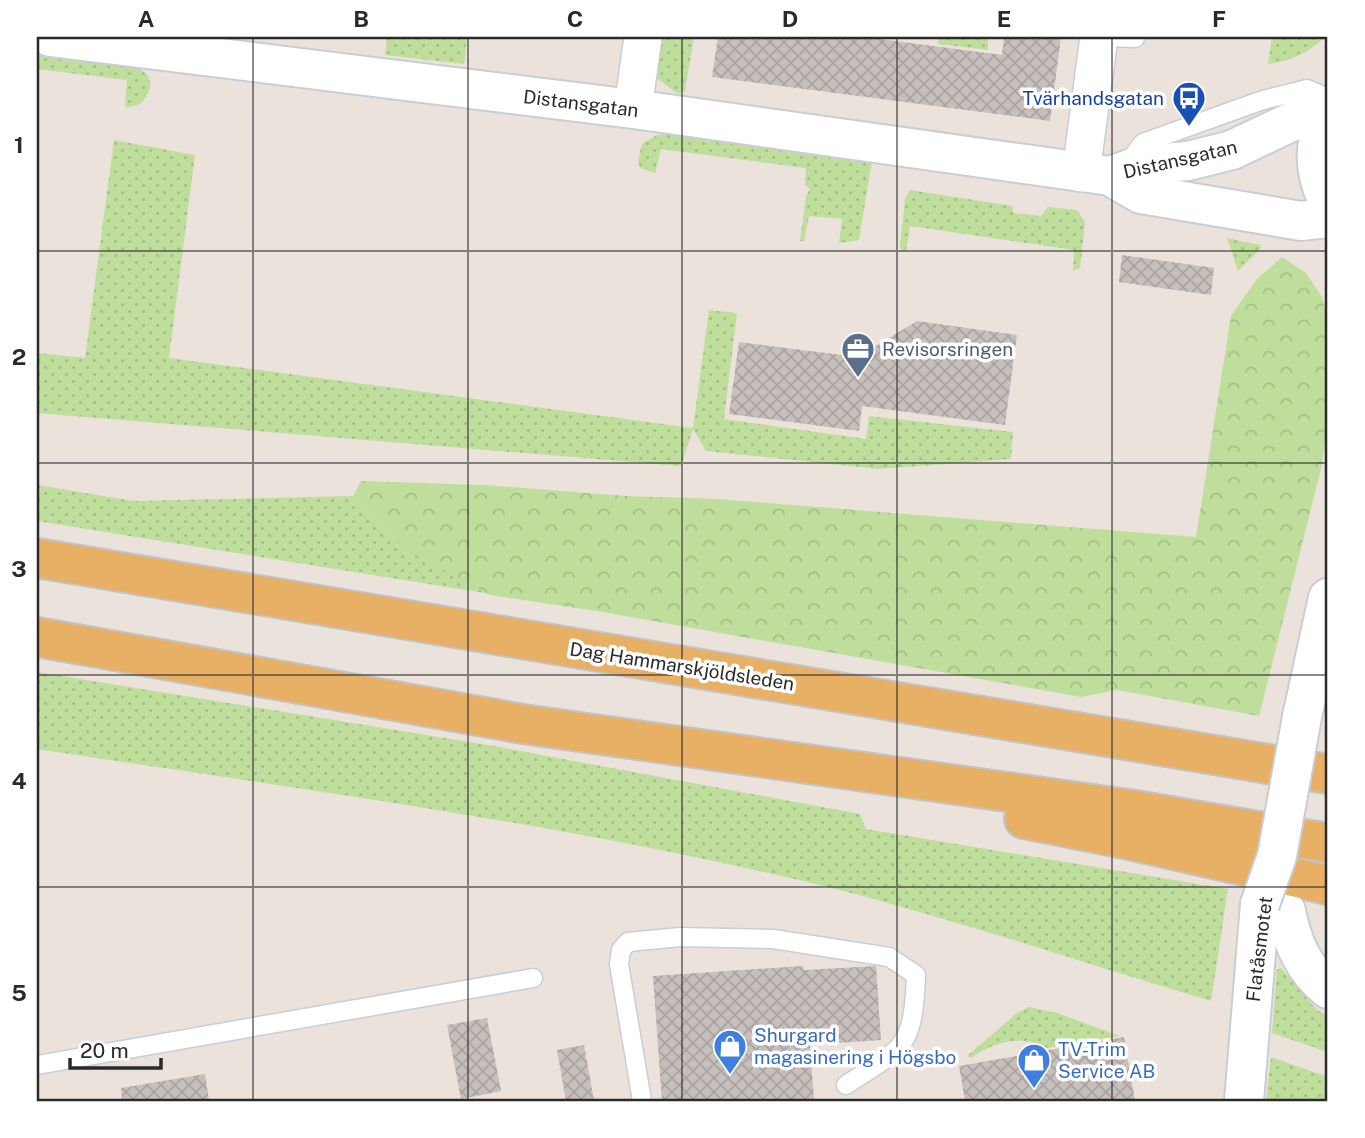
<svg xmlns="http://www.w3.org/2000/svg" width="1365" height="1138" viewBox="0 0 1365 1138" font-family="'Public Sans',sans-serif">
	<defs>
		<pattern id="grass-dots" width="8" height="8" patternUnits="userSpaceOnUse" patternTransform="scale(1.75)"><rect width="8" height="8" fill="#bfde9c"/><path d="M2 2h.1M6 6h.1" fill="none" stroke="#a4bf87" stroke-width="1.8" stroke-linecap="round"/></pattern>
		<pattern id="forest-crowns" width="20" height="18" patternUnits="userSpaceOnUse" patternTransform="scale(1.75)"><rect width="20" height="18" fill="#bfde9c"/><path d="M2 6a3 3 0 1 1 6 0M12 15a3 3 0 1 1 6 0" fill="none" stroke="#a4bf87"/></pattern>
		<pattern id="building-cross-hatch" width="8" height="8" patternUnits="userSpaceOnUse" patternTransform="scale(1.75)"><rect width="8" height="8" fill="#c6bfbc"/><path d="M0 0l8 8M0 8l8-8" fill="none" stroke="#aaa4a2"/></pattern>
	</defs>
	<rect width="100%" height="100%" fill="#ebe2dc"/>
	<path fill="url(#grass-dots)" d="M387,37L467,38L464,64L385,55Z
		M656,37H694L685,91L678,94L651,74Z
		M938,37H988V50L938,44Z
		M1272,37H1325C1308,53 1292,61 1268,64Z
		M37,52C61,55 187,54 140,104L125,108L127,80L37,69Z
		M672,134L782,146L872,160L859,240L839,243L842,219L809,216L804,241H800L806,196L810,189L805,185L806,168L661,149L655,173L640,168L638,161L642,144L657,135Z
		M114,140L195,155L169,358L693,428L709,310L737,313L724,419L866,439L869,416L1013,432L1011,459L879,469L706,451L693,429L681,466L37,413V353L85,358Z
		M910,190L1013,206V213L1041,216L1048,207L1077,210L1085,222L1080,268L1073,271L1074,250L910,226L906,251H902L900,246L905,199Z
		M1227,238L1260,245L1261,248L1238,271Z
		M37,485L133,501L353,496L403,548L597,611L37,521Z
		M37,672L488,745L860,814L866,829L1228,889L1211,1001C1063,957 915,905 764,872C524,818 279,786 37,749Z
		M1281,968L1317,1010L1328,1016V1052L1272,1033L1277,970Z
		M1029,1007L1057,1013L1120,1036L1047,1048C1023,1034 992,1042 972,1058L967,1056L1017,1013Z
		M1271,1057L1328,1077V1101H1266Z"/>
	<path fill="url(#forest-crowns)" d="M1282,257L1306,273L1322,297L1328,320V423L1321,469L1259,716L1117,690L1081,697L597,611L490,595L403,548L353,496L361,481L485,485L626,496L717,499L1196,537L1231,316L1256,280Z"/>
	<path fill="url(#building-cross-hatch)" d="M718,37H864L1002,55L1004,37H1061L1050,121L712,77Z
		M1122,255L1214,268L1211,295L1119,282Z
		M917,321L1017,335L1005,425L862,406L859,431L729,414L739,342L858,357Z
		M803,966L804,970L876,966L881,1040L810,1045L814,1101H662L653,976Z
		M487,1018L501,1091L461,1099L447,1025Z
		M1124,1037L1135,1101H965L959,1066Z
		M584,1045L594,1101H566L557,1050Z
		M205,1074L209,1101H122L121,1088Z"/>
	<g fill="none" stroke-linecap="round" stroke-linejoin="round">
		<defs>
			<path id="lane" d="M1112,37L1135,38
				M1128,163L1143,143L1263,100L1307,89L1328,98
				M37,1065L533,978
				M642,1101L619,964L621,950L628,942L680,937L773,939L889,957L916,975C913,1049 905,1046 846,1085"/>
			<path id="street" d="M633,109L643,37
				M1081,173L1099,37"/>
			<path id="secondary" d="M50,37L633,109L1110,176L1141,165L1188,161L1232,150L1293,121L1328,112
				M1328,119C1311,144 1315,175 1328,201
				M1110,176L1141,194L1301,221L1328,218
				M1302,717L1328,598
				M1286,911C1292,942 1303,969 1328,989
				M1244,1101L1260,904"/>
			<path id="primary" d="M37,558L1328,774
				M37,637L523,724L1135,810L1328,843
				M1024,819L1129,840L1328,885"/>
		</defs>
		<use href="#lane" stroke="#c8ced6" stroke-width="21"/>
		<use href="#street" stroke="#c8ced6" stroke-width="40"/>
		<use href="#secondary" stroke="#c8ced6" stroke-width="42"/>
		<use href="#primary" stroke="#c3c3c3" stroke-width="42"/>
		<use href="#lane" stroke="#fff" stroke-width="18"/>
		<use href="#street" stroke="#fff" stroke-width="37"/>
		<use href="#secondary" stroke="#fff" stroke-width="38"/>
		<use href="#primary" stroke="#e7b065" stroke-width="38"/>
		<defs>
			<path id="secondary-bridge" d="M1260,904L1277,856L1302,717"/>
		</defs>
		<use href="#secondary-bridge" stroke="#c8ced6" stroke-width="42" stroke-linecap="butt"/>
		<use href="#secondary-bridge" stroke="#fff" stroke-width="38"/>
	</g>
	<path fill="none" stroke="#2a2a2a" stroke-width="2" stroke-opacity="0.55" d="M253,37V1101M468,37V1101M682,37V1101M897,37V1101M1112,37V1101M37,251H1328M37,463H1328M37,675H1328M37,887H1328"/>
	<defs>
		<symbol id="bus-pin" viewBox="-11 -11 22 30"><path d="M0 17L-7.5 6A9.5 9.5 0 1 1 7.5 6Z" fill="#1a4fb4" stroke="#fff"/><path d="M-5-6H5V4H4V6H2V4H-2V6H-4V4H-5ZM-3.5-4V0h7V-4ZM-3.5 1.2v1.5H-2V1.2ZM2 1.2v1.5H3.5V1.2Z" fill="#fff"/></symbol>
		<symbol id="office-pin" viewBox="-11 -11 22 30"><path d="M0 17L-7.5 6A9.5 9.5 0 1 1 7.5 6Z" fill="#5c6f8a" stroke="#fff"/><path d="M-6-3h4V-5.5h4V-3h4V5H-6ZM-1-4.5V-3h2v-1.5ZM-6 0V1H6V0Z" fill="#fff"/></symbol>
		<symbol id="shop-pin" viewBox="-11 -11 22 30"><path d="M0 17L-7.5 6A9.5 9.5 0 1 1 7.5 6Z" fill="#3f7fe0" stroke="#fff"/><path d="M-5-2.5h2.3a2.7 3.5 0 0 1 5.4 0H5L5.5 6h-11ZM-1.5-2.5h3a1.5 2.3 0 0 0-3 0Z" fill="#fff"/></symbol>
	</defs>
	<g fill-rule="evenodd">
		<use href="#bus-pin" x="1170" y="79" width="38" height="52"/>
		<use href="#office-pin" x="839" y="330" width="38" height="52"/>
		<use href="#shop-pin" x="711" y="1027" width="38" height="52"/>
		<use href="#shop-pin" x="1015" y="1041" width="38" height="52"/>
	</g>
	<g text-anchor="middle" stroke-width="7" stroke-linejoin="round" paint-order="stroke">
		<g font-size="19" fill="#164399" stroke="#fff" text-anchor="end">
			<text x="1164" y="105">Tvärhandsgatan</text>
		</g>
		<g font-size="19" fill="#2a2a2a" stroke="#fff">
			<text transform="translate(581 103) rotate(7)" y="7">Distansgatan</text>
			<text transform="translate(1180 159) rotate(-13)" y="7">Distansgatan</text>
			<text transform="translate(682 666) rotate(9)" y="7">Dag Hammarskjöldsleden</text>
			<text transform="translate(1259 949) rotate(-83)" y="7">Flatåsmotet</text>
		</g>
		<g font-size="19" fill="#4e5e75" stroke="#fff" text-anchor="start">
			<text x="882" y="356">Revisorsringen</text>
		</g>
		<g font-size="19" fill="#366cbe" stroke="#fff" text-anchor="start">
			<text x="754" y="1042">Shurgard<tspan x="754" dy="22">magasinering i Högsbo</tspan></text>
			<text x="1058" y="1056">TV-Trim<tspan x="1058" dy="22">Service AB</tspan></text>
		</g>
	</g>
	<rect width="1365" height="1138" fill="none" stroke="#ffffff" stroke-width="77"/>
	<path d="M70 1058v10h91v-10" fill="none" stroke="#2a2a2a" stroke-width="3.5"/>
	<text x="80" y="1058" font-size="21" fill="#2a2a2a" stroke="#ffffff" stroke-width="5" paint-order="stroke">20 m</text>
	<rect x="38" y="38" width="1288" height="1062" fill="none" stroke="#2a2a2a" stroke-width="2.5"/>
	<g font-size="23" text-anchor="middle" font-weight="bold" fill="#2a2a2a">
		<text x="146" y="27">A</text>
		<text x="361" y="27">B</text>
		<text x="575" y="27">C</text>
		<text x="790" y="27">D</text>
		<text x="1004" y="27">E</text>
		<text x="1219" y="27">F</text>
		<text x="19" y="153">1</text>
		<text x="19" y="365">2</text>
		<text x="19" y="577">3</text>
		<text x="19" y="789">4</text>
		<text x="19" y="1001">5</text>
	</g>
</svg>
